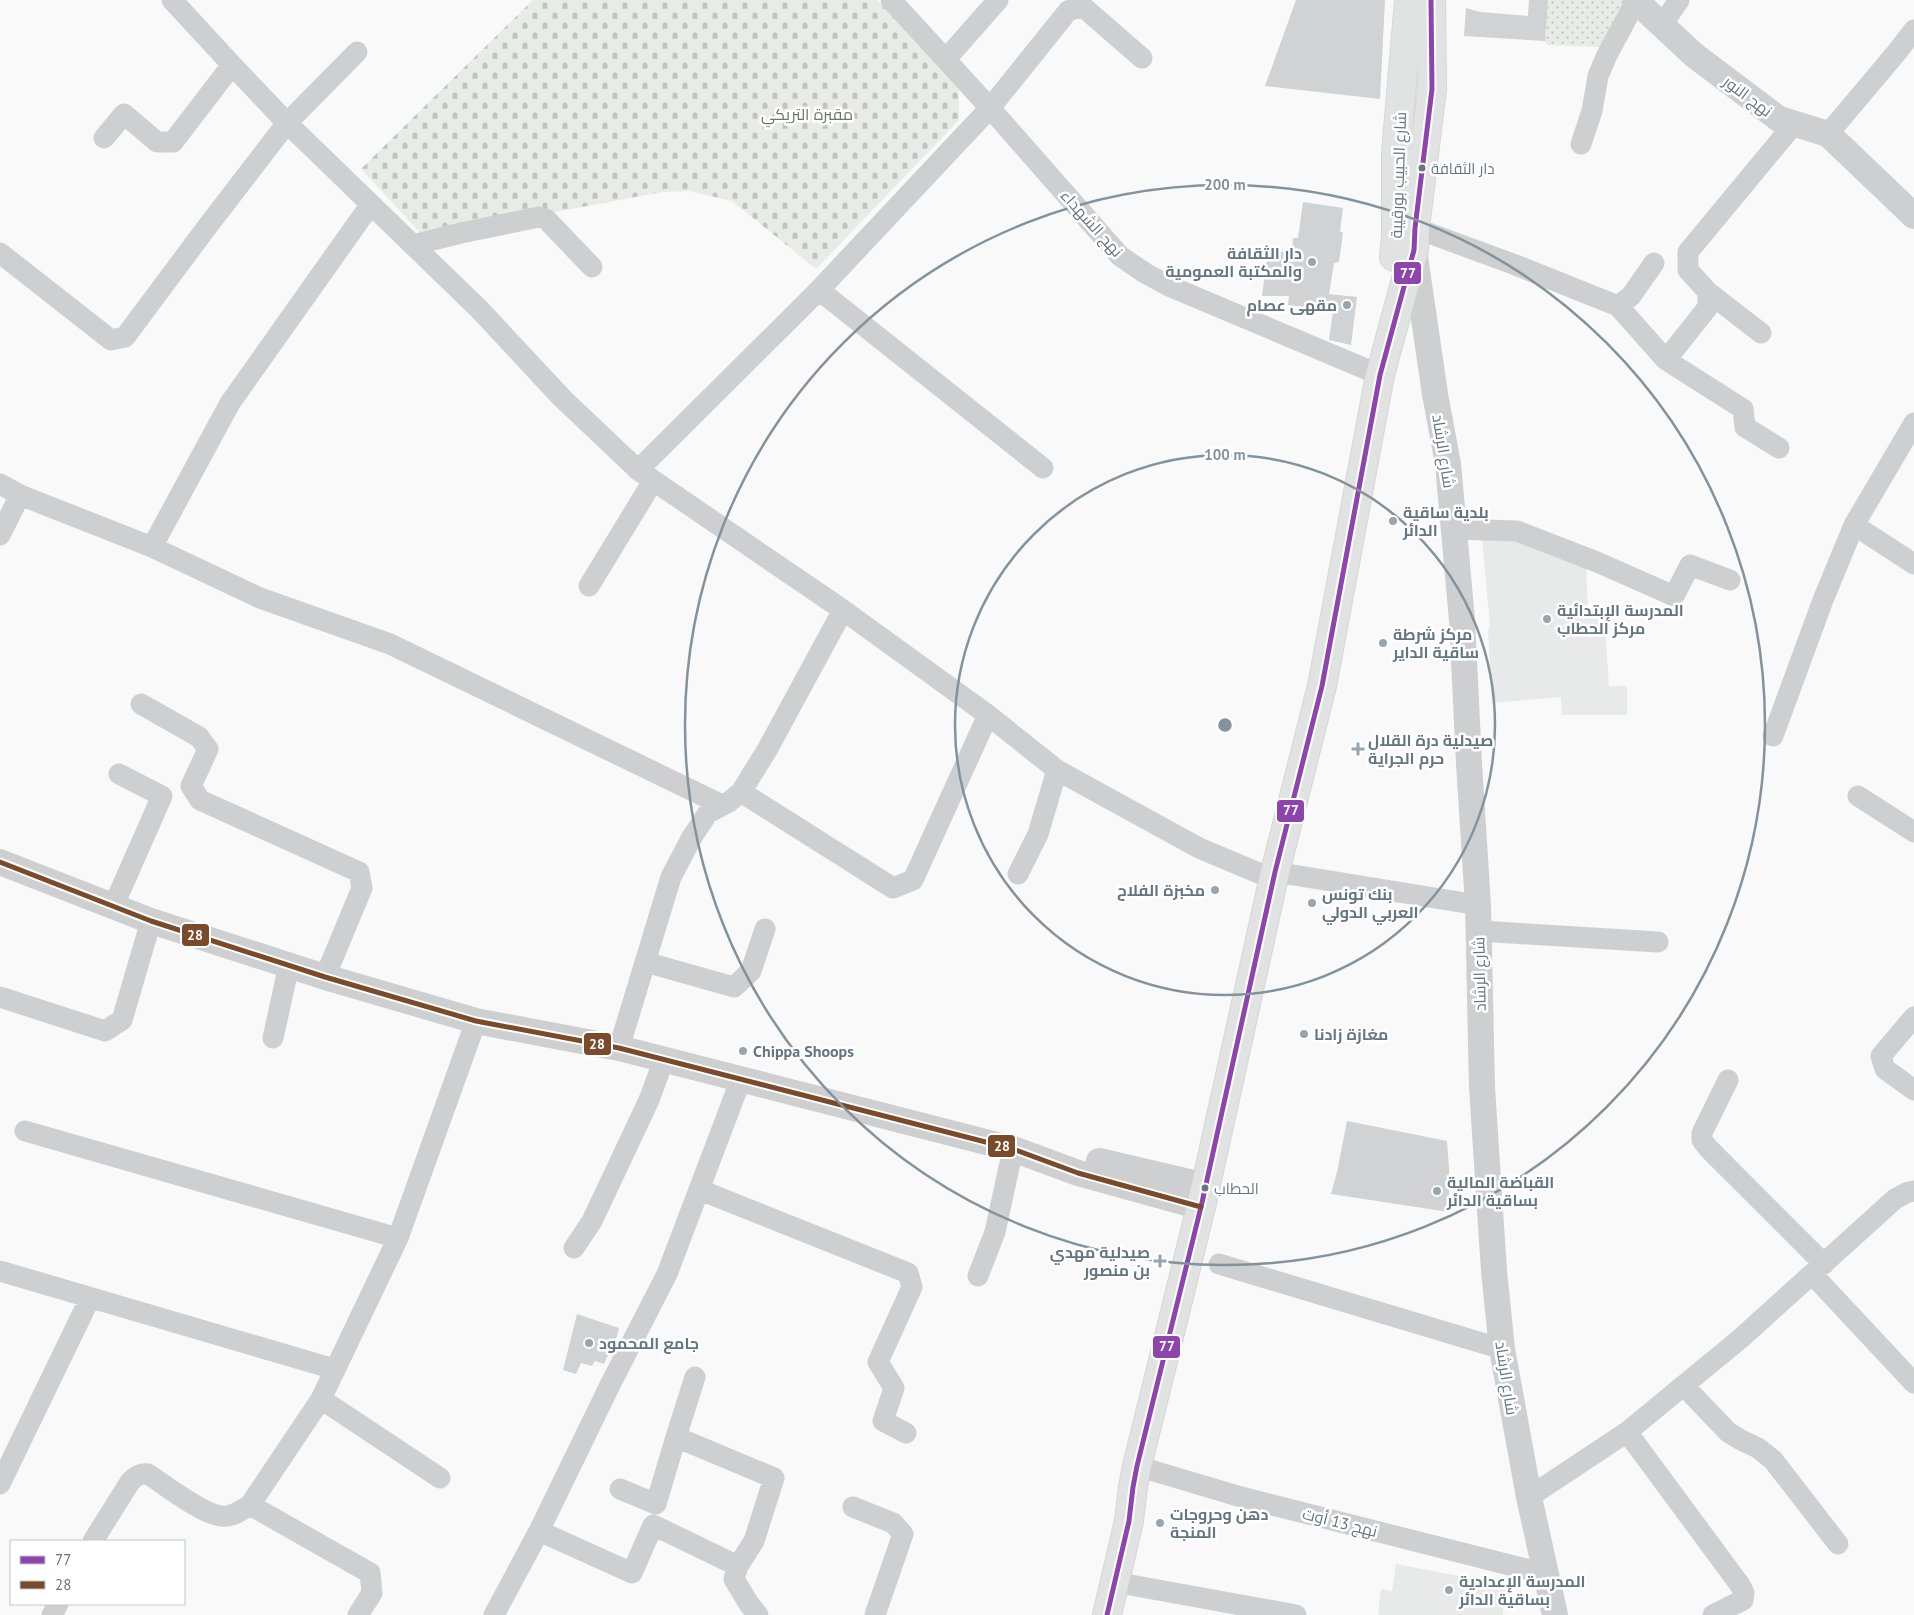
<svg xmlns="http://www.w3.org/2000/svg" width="1914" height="1615" viewBox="0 0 1914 1615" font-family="'PT Sans',Cairo,sans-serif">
	<defs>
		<pattern id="grass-dots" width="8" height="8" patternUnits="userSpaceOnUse" patternTransform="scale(1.25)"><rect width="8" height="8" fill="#e8ebe6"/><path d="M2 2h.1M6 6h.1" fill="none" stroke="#c0c3c0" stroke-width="1.8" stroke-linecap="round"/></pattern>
		<pattern id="cemetery-stones" width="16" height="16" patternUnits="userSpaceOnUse" patternTransform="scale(1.25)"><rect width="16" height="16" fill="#e8ebe6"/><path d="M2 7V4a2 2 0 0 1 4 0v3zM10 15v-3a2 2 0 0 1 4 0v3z" fill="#c0c3c0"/></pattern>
	</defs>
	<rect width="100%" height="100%" fill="#f9f9f9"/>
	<path fill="#e8e9e9" d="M1503,535L1586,565L1588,611H1604L1609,686H1627V715H1562L1561,697L1492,703L1488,631L1490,627L1482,537Z
		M1396,1564L1506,1585L1503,1615H1378L1381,1589L1392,1591Z"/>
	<path fill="url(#grass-dots)" d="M1548,0H1621L1626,3L1602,47L1547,45L1545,41Z"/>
	<path fill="url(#cemetery-stones)" d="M533,0H877L959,90V120L816,269L732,201L689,191L662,192L424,237L361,169Z"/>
	<path fill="#d0d2d3" d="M1296,0H1385L1380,99L1265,86Z
		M1529,0H1548L1545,41L1464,36L1466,8L1480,12L1528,16Z
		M1303,202L1343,208L1340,231L1343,233L1339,262L1334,263L1329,294L1357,297L1351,345L1329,340L1333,311L1288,305L1289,296H1262L1268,250L1292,253L1293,238H1298Z
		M1347,1121L1447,1141L1449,1168V1212L1331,1194L1337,1172Z
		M577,1314L619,1328L617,1336L604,1364L595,1361L592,1366L581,1363L576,1374L563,1370Z"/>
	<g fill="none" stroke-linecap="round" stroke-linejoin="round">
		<defs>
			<path id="primary" d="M1394,257L1396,236V153L1409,0
				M1107,1615L1129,1521L1133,1487L1137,1466L1201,1207L1275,872L1322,686L1380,375L1414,250L1415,228L1432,89L1431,0"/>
		</defs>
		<use href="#primary" stroke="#d5d6d7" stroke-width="30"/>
		<path stroke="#cecfd0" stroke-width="21" d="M172,0L232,65L287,123L480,310L562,398L638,470L843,610L988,715L1057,770L1199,848L1273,879
			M891,0L990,108L1120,256L1145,273L1169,286L1380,375
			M1662,25L1679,0
			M946,59L998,0
			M1828,134L1897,52L1914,30
			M104,138L124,114L157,142H173L232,65
			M1581,144L1592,111L1598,76L1607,55L1636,1
			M1415,228L1513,264L1618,306L1666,360
			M413,245L461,233L539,217L546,219L592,267
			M0,253L111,340L125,337L207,227L287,123L357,52
			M819,290L1043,468
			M1708,292L1761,333
			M1618,306L1631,296L1654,263
			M1779,448L1745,427L1743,409L1666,360L1708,307V292L1688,270V252L1794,124
			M638,470L819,290L990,108L1068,11L1082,6L1142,58
			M0,484L20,495L152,547L260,598L390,644L722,805
			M1854,525L1914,564
			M1455,529L1517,531L1597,562L1674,596L1690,565L1730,580
			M0,535L20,495
			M152,547L230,403L371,204
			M589,586L653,481
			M141,704L199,737L208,749L191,786L200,800L359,872L362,888L325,977
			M1773,736L1823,600L1854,525L1914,423
			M741,792L893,888L913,880L988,715
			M1858,796L1914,832
			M1275,872L1478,905
			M1018,874L1038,834L1057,770
			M113,907L162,796L119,774
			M1479,931L1658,942
			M645,962L734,987L751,971L765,929
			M0,997L105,1031L122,1020L151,921
			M1914,1017L1881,1056L1885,1069L1914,1090
			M273,1038L289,965
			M619,1048L671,877L692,837L708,813L729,802L741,792L767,750L843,610
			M1728,1080L1702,1133V1140L1708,1148L1824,1264
			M25,1131L398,1238
			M700,1190L908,1273L912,1287L878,1362L894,1388L883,1421L906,1433
			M574,1248L592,1221L649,1100L664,1059
			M1219,1264L1502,1349
			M0,1271L334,1369
			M1813,1275L1914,1383
			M978,1276L995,1232L1013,1149
			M695,1377L676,1437L774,1478L754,1541L738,1566
			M1684,1386L1728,1432L1741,1440L1758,1448L1773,1460L1838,1544
			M321,1399L440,1478
			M1627,1432L1740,1585L1744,1593L1743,1600L1713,1615
			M1137,1466L1241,1497L1545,1574
			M0,1484L90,1298
			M620,1489L656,1504L676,1437
			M1529,1497L1627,1432L1740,1339L1895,1199L1908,1192L1914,1191
			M853,1507L893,1523L903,1534L875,1615
			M539,1531L632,1573L653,1525L738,1566L734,1579L749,1604L758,1615
			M93,1541L130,1482C136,1476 140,1473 148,1474C165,1485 202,1514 221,1516C231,1518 242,1510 250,1505
			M1114,1582L1296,1615
			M52,1615L58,1604
			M358,1615L372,1593L370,1573L250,1505L321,1399L398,1238L476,1021
			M494,1615L539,1531L610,1385L667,1274L741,1079"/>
		<path stroke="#cecfd0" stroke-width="26" d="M1635,0L1694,55L1779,119L1828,134L1914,216
			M1412,249L1414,250L1435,394L1448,464L1462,620L1469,763L1478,905L1482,1087L1494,1271L1502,1349L1529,1497L1555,1615
			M0,862L151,921L325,977L476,1021L619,1048L1013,1149L1078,1173L1201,1207
			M1099,1161L1206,1186"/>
		<use href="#primary" stroke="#e1e2e2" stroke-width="28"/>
		<defs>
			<path id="bus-1" d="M1107,1615L1129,1521L1133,1487L1137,1466L1201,1207L1275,872L1322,686L1380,375L1414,250L1415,228L1432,89L1431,0"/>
			<path id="bus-2" d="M0,862L151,921L325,977L476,1021L619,1048L1013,1149L1078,1173L1201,1207"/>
		</defs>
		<use href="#bus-1" stroke="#fff" stroke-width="9"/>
		<use href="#bus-2" stroke="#fff" stroke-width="9"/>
		<use href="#bus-1" stroke="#8e44ad" stroke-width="5"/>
		<use href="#bus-2" stroke="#7a4b2a" stroke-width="5"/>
	</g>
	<g fill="none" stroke="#84929c" stroke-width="2.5">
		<circle cx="1225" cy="725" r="270"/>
		<circle cx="1225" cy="725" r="540"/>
	</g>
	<g fill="#657683" stroke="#fff" stroke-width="2">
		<circle cx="1422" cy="168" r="4.5"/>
		<circle cx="1205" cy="1188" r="4.5"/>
	</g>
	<g fill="#99a4ac" stroke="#fff" stroke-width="2">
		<circle cx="1312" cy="262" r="5"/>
		<circle cx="1347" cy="305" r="5"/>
		<circle cx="1393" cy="521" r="5"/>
		<circle cx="1547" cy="619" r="5"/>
		<circle cx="1383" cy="643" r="5"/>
		<path d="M1355.5 741.5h5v5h5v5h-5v5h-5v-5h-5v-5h5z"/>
		<circle cx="1215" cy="890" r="5"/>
		<circle cx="1312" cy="903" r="5"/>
		<circle cx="1304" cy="1034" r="5"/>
		<circle cx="743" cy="1051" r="5"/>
		<circle cx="1437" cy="1191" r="5"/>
		<path d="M1157.5 1253.5h5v5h5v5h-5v5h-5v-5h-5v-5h5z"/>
		<circle cx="589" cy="1343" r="5"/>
		<circle cx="1160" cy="1523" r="5"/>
		<circle cx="1449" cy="1590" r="5"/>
	</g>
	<g text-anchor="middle" stroke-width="5" stroke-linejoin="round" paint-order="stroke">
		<g font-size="15" fill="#657683" stroke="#fff" text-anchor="start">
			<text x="1431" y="174">دار الثقافة</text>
			<text x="1214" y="1194">الحطاب</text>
		</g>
		<g font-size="16" fill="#657683" stroke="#fff">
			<text transform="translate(1748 96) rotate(37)" y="6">نهج النور</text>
			<text transform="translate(1398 175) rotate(-88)" y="6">شارع الحبيب بورقيبة</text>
			<text transform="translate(1092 223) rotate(48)" y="6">نهج الشهداء</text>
			<text transform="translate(1444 451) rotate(81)" y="6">شارع الرشاد</text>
			<text transform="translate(1479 974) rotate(-91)" y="6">شارع الرشاد</text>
			<text transform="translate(1507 1378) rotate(81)" y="6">شارع الرشاد</text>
			<text transform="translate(1340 1522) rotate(14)" y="6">نهج 13 أوت</text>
		</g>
		<g font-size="16" fill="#687a64" stroke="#fff">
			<text x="807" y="120">مقبرة التريكي</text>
		</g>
		<g font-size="16" font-weight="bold" fill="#657683" stroke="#fff" text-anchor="start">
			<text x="1302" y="259" text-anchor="end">دار الثقافة<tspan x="1302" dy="18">والمكتبة العمومية</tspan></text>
			<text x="1337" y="311" text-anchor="end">مقهى عصام</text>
			<text x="1403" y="518">بلدية ساقية<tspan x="1403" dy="18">الدائر</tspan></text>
			<text x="1557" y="616">المدرسة الإبتدائية<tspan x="1557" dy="18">مركز الحطاب</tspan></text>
			<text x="1393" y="640">مركز شرطة<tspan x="1393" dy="18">ساقية الداير</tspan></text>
			<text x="1368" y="746">صيدلية درة القلال<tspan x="1368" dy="18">حرم الجراية</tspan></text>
			<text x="1205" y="896" text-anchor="end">مخبزة الفلاح</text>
			<text x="1322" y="900">بنك تونس<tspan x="1322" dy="18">العربي الدولي</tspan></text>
			<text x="1314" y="1040">مغازة زادنا</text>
			<text x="753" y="1057">Chippa Shoops</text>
			<text x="1447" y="1188">القباضة المالية<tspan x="1447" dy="18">بساقية الدائر</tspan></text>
			<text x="1150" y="1258" text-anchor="end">صيدلية مهدي<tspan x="1150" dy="18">بن منصور</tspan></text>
			<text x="599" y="1349">جامع المحمود</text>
			<text x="1170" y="1520">دهن وحروجات<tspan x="1170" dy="18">المنجة</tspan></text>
			<text x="1459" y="1587">المدرسة الإعدادية<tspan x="1459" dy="18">بساقية الدائر</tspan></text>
		</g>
	</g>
	<circle cx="1225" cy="725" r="8" fill="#84929c" stroke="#fff" stroke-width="2.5"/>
	<g font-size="15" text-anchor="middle" font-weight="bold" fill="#84929c" stroke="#fff" stroke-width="5" stroke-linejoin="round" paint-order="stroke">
		<text x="1225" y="190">200 m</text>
		<text x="1225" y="460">100 m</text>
	</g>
	<g stroke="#fff" stroke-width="2">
		<rect x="1393" y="261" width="29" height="24" rx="5" fill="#8e44ad"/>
		<rect x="1276" y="799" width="29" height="24" rx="5" fill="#8e44ad"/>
		<rect x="181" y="923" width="29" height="24" rx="5" fill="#7a4b2a"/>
		<rect x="583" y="1032" width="29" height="24" rx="5" fill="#7a4b2a"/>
		<rect x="987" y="1134" width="29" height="24" rx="5" fill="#7a4b2a"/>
		<rect x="1152" y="1335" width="29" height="24" rx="5" fill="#8e44ad"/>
	</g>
	<g font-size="14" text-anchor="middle" font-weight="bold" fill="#fff">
		<text x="1408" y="278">77</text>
		<text x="1291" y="815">77</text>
		<text x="195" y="940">28</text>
		<text x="597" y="1049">28</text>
		<text x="1002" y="1151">28</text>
		<text x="1167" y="1351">77</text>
	</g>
	<rect x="10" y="1540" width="175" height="65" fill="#ffffff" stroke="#c1c8cd"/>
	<rect x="20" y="1556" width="25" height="8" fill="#8e44ad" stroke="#c1c8cd"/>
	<text x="55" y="1565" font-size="15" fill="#657683">77</text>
	<rect x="20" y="1581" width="25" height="8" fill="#7a4b2a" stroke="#c1c8cd"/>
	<text x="55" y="1590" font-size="15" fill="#657683">28</text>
</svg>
